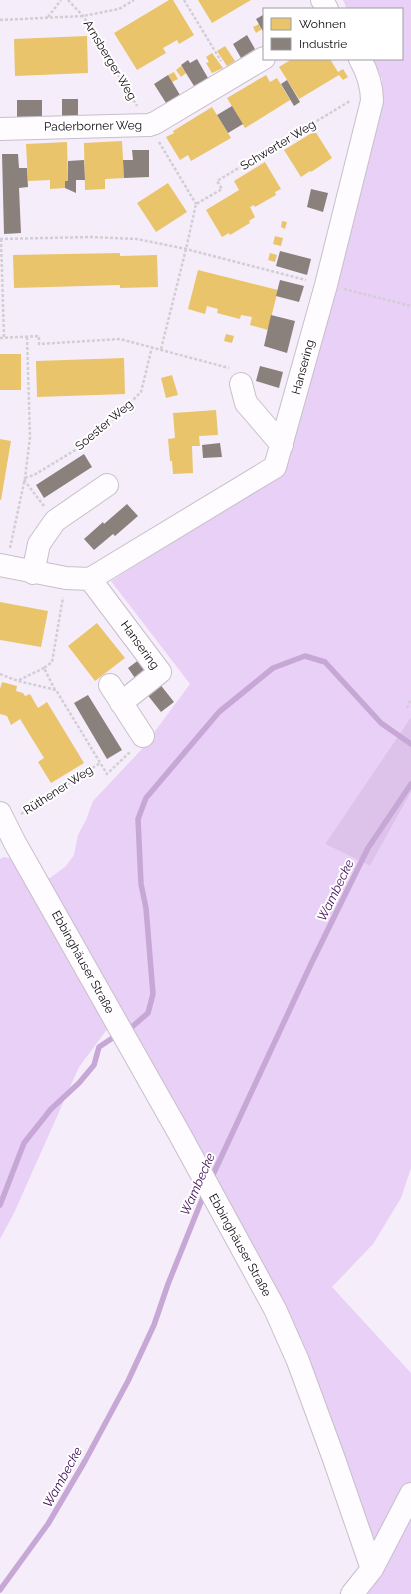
<svg xmlns="http://www.w3.org/2000/svg" width="411" height="1594" viewBox="0 0 411 1594" font-family="Raleway,sans-serif">
	<rect width="100%" height="100%" fill="#f6edfa"/>
	<path fill="#e9d0f6" d="M343,0H411V717L325,844L370,866L411,792V1168L401,1198L373,1244L332,1287L411,1373V1594H339L362,1566L280,1332L111,1024L79,1067L14,1213L0,1239V859L4,857L16,860L36,888L65,867L74,855L78,835L86,820L93,801L141,750L190,684L111,581L240,500L286,468L381,104L382,79L373,59H402V9H347Z"/>
	<path fill="#ddc2ea" d="M411,717V792L370,866L325,844Z"/>
	<path fill="#e9c46a" d="M169,0H173L194,35L179,44L177,40L163,48L166,53L137,70L114,33Z
		M198,0H251L212,23Z
		M259,24L262,29L256,33L253,27Z
		M87,36L88,73L15,76L14,39Z
		M225,46L235,61L227,66L217,51Z
		M212,53L223,68L212,73L206,63L209,62L206,57Z
		M292,59H330L338,72L343,69L348,77L343,80L339,75L299,99L279,67Z
		M181,66L186,73L181,77L176,70Z
		M174,72L178,79L172,82L168,75Z
		M266,75L270,82L277,78L290,100L245,128L227,98Z
		M212,107L231,138L191,161L188,155L180,160L166,137L174,133L173,131Z
		M315,131L332,158L311,172L310,171L301,177L284,150Z
		M122,141L124,178L105,179V189L85,190L84,143Z
		M67,142L68,181H65V188L50,189V180L28,181L26,144Z
		M265,162L281,189L275,192L276,195L255,207L254,205L250,207L255,217L249,221L250,223L230,235L229,233L222,237L206,210L239,190L234,181Z
		M168,183L187,212L156,232L137,203Z
		M282,221L287,222L285,229L281,227Z
		M275,236L283,238L281,246L273,244Z
		M120,253V256L157,255L158,287L120,288V285L14,288L13,255Z
		M270,253L277,255L275,262L268,260Z
		M198,270L278,290L268,330L250,325L252,317L241,315L240,319L217,313L218,309L207,306L205,314L188,309Z
		M226,334L234,336L232,343L224,341Z
		M0,354H21V390H0Z
		M124,358L125,394L37,397L36,361Z
		M172,375L178,395L166,398L161,378Z
		M216,410L218,435L199,436L200,446H192L193,473L173,474L172,461H170L168,439L175,438L173,413Z
		M0,439L11,441L1,500H0Z
		M0,602L48,611L41,647L0,640Z
		M97,623L125,658L95,681L68,646Z
		M2,682L17,686L16,691L23,693L25,696L30,694L38,708L47,702L84,763L51,783L38,762L44,758L20,719L11,725L7,716L0,714V689Z"/>
	<path fill="#8a817c" d="M263,15L264,16V33L256,19Z
		M247,35L255,49L241,58L233,44Z
		M197,59L208,78L194,86L181,65L188,60L190,63Z
		M168,75L180,95L166,103L154,84Z
		M287,80L300,102L294,106L281,84Z
		M62,99H78V116H62Z
		M17,100H42V117H17Z
		M232,106L243,124L228,133L217,115Z
		M132,150H149V177L124,178L123,160H133Z
		M2,154H18L19,168H27L28,187L19,188L21,233L4,234Z
		M84,160L85,180H76V193L65,188V181H68V161Z
		M311,189L328,193L323,212L307,207Z
		M280,251L311,259L307,275L276,266Z
		M280,280L304,286L299,302L276,296Z
		M271,315L295,321L287,353L264,346Z
		M260,366L283,372L279,388L256,381Z
		M220,443L222,457L203,458L202,445Z
		M84,454L92,467L44,498L36,485Z
		M127,504L138,516L115,536L113,534L94,550L84,539L103,522L104,524Z
		M140,659L150,672L137,681L128,668Z
		M159,683L174,702L161,712L146,693Z
		M88,695L122,750L107,759L74,703Z"/>
	<g fill="none" stroke-linecap="round" stroke-linejoin="round">
		<path stroke="#c6a7d6" stroke-width="5.5" d="M125,1030L133,1026L148,1013L153,994L146,908L141,884L138,819L146,798L219,712L273,668L305,656L325,662L381,723L411,744
			M211,1179L311,964L368,848L411,784
			M0,1205L24,1143L51,1109L79,1083L94,1065L99,1047L117,1035
			M0,1590L48,1524L85,1461L128,1381L154,1325L168,1284L205,1192"/>
		<defs>
			<path id="minor" d="M322,0L327,9
				M0,129L149,125L155,123L264,58
				M241,384L246,403L282,445
				M0,565L66,578L90,579L275,467L326,285L372,101C372,85 368,73 360,59
				M33,573L39,544L55,521L107,485
				M90,579L160,672L121,703
				M110,685L143,736
				M0,813L15,843L179,1133L275,1309L298,1361L334,1459L372,1569
				M352,1594L372,1569L411,1494"/>
		</defs>
		<use href="#minor" stroke="#c7bfcb" stroke-width="24"/>
		<path stroke="#d1cfd3" stroke-width="2.5" stroke-dasharray="3 2" stroke-linecap="butt" d="M68,0L83,16L137,106
			M184,0L221,61
			M48,17L61,0
			M0,20L83,16L119,9L134,0
			M159,142L196,204
			M0,239L91,237L137,239L186,249L306,280
			M1,239L4,338
			M344,289L411,306
			M0,338L39,336V344L120,339L229,368
			M161,349L186,249L196,204L222,189L217,181L350,101
			M25,478L34,475L82,446L116,417L141,392L152,347
			M24,480L44,506
			M10,548L25,478L30,437L27,337
			M0,674L18,681L56,690L107,774L131,751
			M19,680L44,668
			M55,690L44,668L52,662L63,597
			M407,708L411,699
			M21,814L100,763"/>
		<use href="#minor" stroke="#fefcfe" stroke-width="22"/>
	</g>
	<g text-anchor="middle" stroke-width="4" stroke-linejoin="round" paint-order="stroke">
		<g font-size="12" fill="#0f0911" stroke="#fff">
			<text transform="translate(110 60) rotate(59)" y="4">Arnsberger Weg</text>
			<text transform="translate(93 126) rotate(-1)" y="4">Paderborner Weg</text>
			<text transform="translate(278 145) rotate(-31)" y="4">Schwerter Weg</text>
			<text transform="translate(303 367) rotate(-75)" y="4">Hansering</text>
			<text transform="translate(104 425) rotate(-40)" y="4">Soester Weg</text>
			<text transform="translate(140 645) rotate(54)" y="4">Hansering</text>
			<text transform="translate(58 790) rotate(-33)" y="4">Rüthener Weg</text>
			<text transform="translate(83 962) rotate(61)" y="4">Ebbinghäuser Straße</text>
			<text transform="translate(240 1245) rotate(61)" y="4">Ebbinghäuser Straße</text>
		</g>
		<g font-size="13" font-style="italic" fill="#420c57" stroke="#fff">
			<text transform="translate(335 890) rotate(-64)" y="5">Wambecke</text>
			<text transform="translate(197 1184) rotate(-66)" y="5">Wambecke</text>
			<text transform="translate(62 1477) rotate(-61)" y="5">Wambecke</text>
		</g>
	</g>
	<rect x="263" y="8" width="140" height="52" fill="#ffffff" stroke="#9f9da0"/>
	<rect x="271" y="18" width="20" height="12" fill="#e9c46a" stroke="#9f9da0"/>
	<text x="299" y="28" font-size="12" fill="#0f0911">Wohnen</text>
	<rect x="271" y="38" width="20" height="12" fill="#8a817c" stroke="#9f9da0"/>
	<text x="299" y="48" font-size="12" fill="#0f0911">Industrie</text>
</svg>
